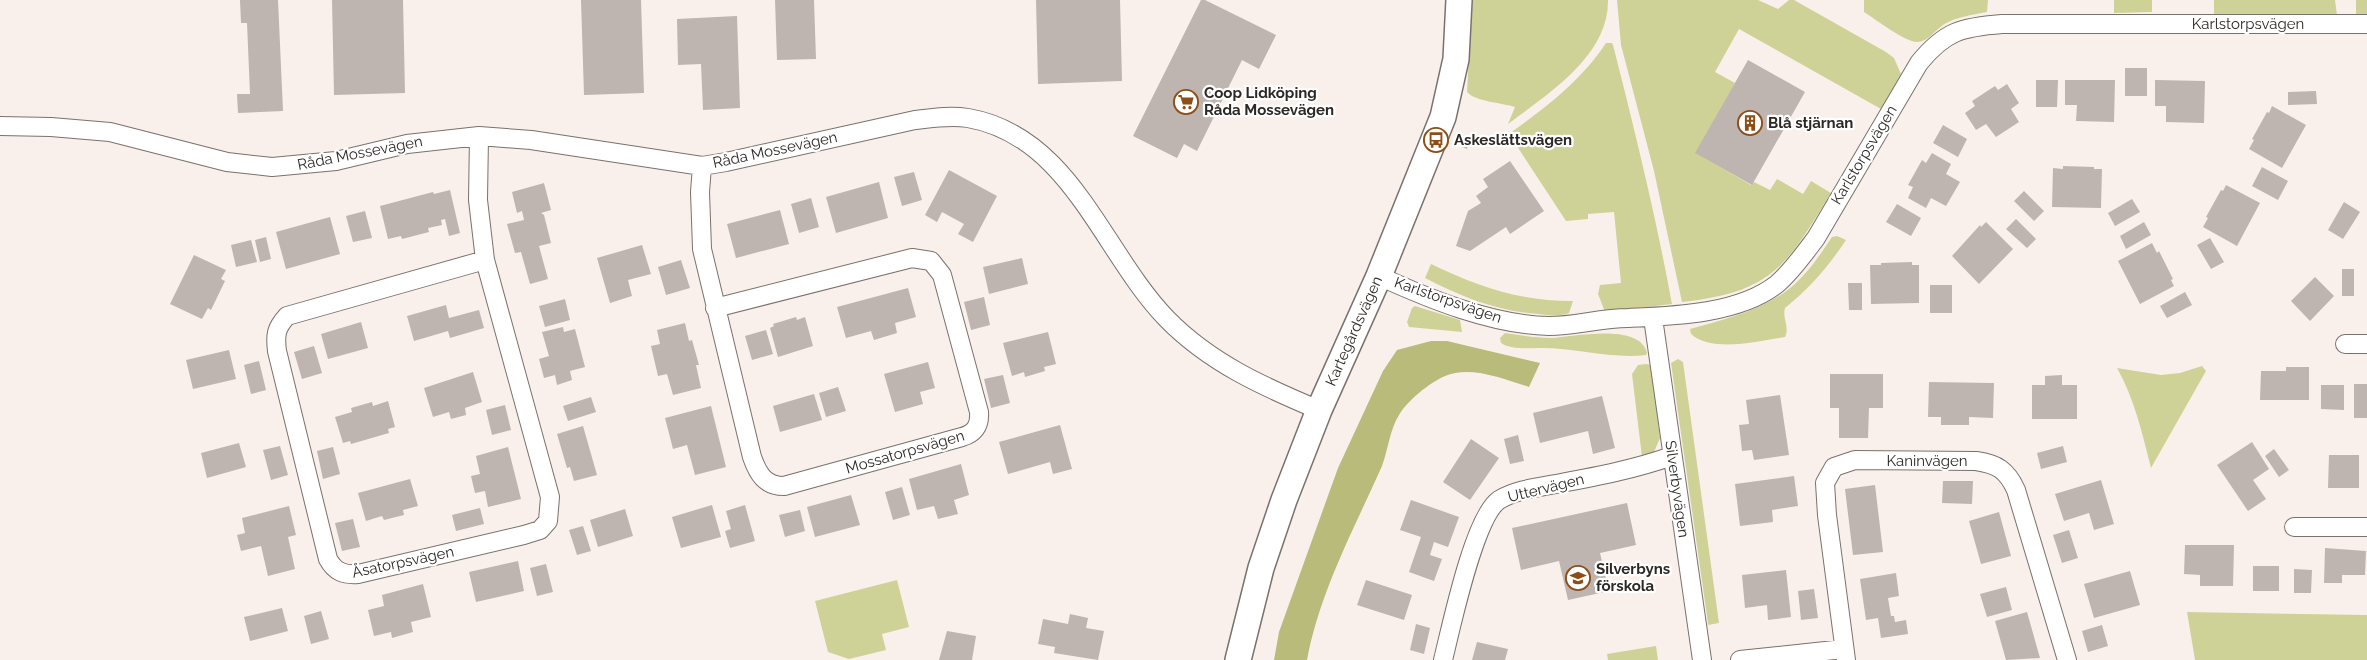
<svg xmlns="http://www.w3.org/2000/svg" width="2367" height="660" viewBox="0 0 2367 660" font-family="Raleway,sans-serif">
	<rect width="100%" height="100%" fill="#faf0eb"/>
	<path fill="#cfd296" d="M1472,0H1608C1609,56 1548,94 1508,124L1515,107C1502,103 1474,101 1467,92Z
		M1617,0H1758L1778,9L1789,0H1794L1886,52L1894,58L1901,74L1881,109L1739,29L1715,72L1735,83L1696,153L1751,185L1754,182L1770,190L1777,179L1803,194L1811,181L1831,193C1786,266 1773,292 1682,302L1654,171L1621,45Z
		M1864,0H1988L1987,12C1972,15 1955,17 1943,25C1934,31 1928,42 1917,42C1905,42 1875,19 1864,12Z
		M2114,0H2152V12L2114,13Z
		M2214,0H2335L2337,15H2214Z
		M2356,0H2367V16H2356Z
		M1606,43H1612L1613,45C1635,131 1656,217 1672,304L1605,312L1598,294L1600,285L1621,283L1614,212L1588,214V219L1566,221L1509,134C1546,107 1580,82 1606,43Z
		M1837,236L1846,240C1828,267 1810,288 1785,308C1782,318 1790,327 1785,337C1760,341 1712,353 1691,334L1690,329C1729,318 1770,309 1799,280C1812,267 1822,252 1832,237Z
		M1431,264C1479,287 1519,301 1573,301L1569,313C1559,317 1548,315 1538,314C1496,311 1462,297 1425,278Z
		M1415,306L1460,320L1462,332L1409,327L1407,322L1412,308Z
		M1505,333C1520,335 1536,338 1551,338C1573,337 1640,322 1647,353L1646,355C1612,359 1576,348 1542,348C1530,348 1511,350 1501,343L1500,338Z
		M1678,359L1683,362L1719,623L1708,625L1707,616L1671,363Z
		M1646,364L1651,365L1652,372L1660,438L1654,452L1642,457L1632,374L1638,365Z
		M2202,366L2206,371L2151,468C2142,433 2135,400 2117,368L2161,375L2180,373Z
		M897,580L909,627L882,634L886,650L849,659L828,652L815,601Z
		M2187,612L2367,615V660H2195Z
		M1656,646L1658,660H1608L1607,654Z"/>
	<path fill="#b8bb79" d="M1431,341H1447L1540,363L1529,387C1504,379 1470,365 1445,376C1428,384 1408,400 1399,415C1390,429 1388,450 1382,466C1354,529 1320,591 1307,660H1274L1279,632L1338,468L1383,371L1397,350Z"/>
	<path fill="#beb4b0" d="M240,0H278L283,111L238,113L237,94H250L247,23H241Z
		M332,0H403L405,93L334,95Z
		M581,0H641L644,93L584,95Z
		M775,0H814L816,59L777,60Z
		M1036,0H1120L1122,81L1038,84Z
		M1201,0H1205L1276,35L1259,69L1242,60L1197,151L1184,144L1177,158L1133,136Z
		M737,16L740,108L703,110L701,64L678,65L677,19Z
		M1748,60L1805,92L1752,185L1695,153Z
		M2125,68H2147V96H2125Z
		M2036,80H2058L2057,107H2036Z
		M2065,80H2115L2114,122L2076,121L2077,105H2065Z
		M2155,80L2205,81L2204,123L2166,122V106H2155Z
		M2007,84L2019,103L2011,109L2019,122L1996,137L1986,124L1976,130L1965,113L1975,106L1972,101L1995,86L1998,90Z
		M2316,91L2317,104L2288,105V92Z
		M2272,106L2306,125L2282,168L2249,149L2254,140L2252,139L2267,112L2269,113Z
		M1943,125L1967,139L1958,157L1933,143Z
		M1465,137L1470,139L1467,149L1462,147Z
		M1932,153L1951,164L1946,174L1960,182L1946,206L1931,198L1926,208L1908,198L1913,187L1908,185L1922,160L1926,163Z
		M1510,161L1544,211L1510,234L1506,227L1470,251L1456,246L1468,211L1481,203L1476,196L1488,187L1483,179Z
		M2063,166L2094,167V169H2102L2101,208L2052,207L2053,168L2063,169Z
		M2262,167L2288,181L2278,200L2252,186Z
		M949,170L997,196L973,242L958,234L964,224L942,212L937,222L925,215Z
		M914,172L922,200L902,206L894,177Z
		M879,182L888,218L836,233L826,197Z
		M544,183L551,210L541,213L544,215L551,243L539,246L548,279L530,284L521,252L515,253L507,224L524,220L522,211L517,213L512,192Z
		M2226,185L2260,203L2237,246L2203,227L2208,218L2206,217L2221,190L2223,191Z
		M450,190L460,233L449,236L445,219L441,220L442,225L428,228L429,232L402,239L401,236L388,239L380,206L433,192L434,194Z
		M2024,191L2044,211L2034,221L2014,201Z
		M811,198L819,227L799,233L791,204Z
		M2132,199L2140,212L2115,226L2108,213Z
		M2344,202L2360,212L2343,239L2328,230Z
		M1897,204L1921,218L1911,236L1886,222Z
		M780,210L789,244L736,258L727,224Z
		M365,211L372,238L353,242L346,216Z
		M330,217L340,254L286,269L276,232Z
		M2016,219L2036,239L2027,248L2006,229Z
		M1986,222L2013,249L1979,284L1952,256L1980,225L1981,227Z
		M2144,222L2151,235L2126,249L2120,236Z
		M266,237L271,259L260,262L255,240Z
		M2210,238L2224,262L2211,269L2197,245Z
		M251,240L257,262L236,267L231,245Z
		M2152,243L2157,253L2159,251L2173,279L2171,280L2174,286L2140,304L2118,261Z
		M642,245L651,274L628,280L632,296L610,303L597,258Z
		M194,255L226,270L221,279L225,281L211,310L208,308L202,319L170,304Z
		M1022,258L1028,284L989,294L983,267Z
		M681,260L690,288L666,295L658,267Z
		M1912,262V265H1919V303L1871,304L1870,265H1881V263Z
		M2342,269H2354V296H2342Z
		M2315,277L2334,296L2310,321L2291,301Z
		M1848,283H1862V310H1849Z
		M1930,285H1952V313H1930Z
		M908,288L916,317L895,323L897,333L874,340L871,331L846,338L837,307Z
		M2185,292L2192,305L2167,318L2160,306Z
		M984,297L990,325L971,330L964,302Z
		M565,299L570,320L545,327L539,306Z
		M446,305L449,318L479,310L484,328L450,338L448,331L414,341L407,316Z
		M796,317L797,320L805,317L813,346L778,357L770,328L774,326L773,324Z
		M361,322L368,348L328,359L321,334Z
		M685,323L689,341L692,340L699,365H696L701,388L673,395L667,374L658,376L651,346L660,344L657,330Z
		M563,327L564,332L575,329L585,367L570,371L572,380L557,385L555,375L544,378L539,359L549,356L542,332Z
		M766,330L773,354L752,360L745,336Z
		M1048,332L1056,364L1044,367L1045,371L1025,377L1024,372L1012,376L1003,343Z
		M314,346L322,373L302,379L294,352Z
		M229,350L236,379L193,389L186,360Z
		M259,361L266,390L251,394L244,365Z
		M928,362L935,388L920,392L923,404L895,412L884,374Z
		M2286,367H2309V400H2260L2261,371H2286Z
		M473,372L482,402L465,408L466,415L451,419L449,412L433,417L424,388Z
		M1830,374H1883V408H1869L1868,438H1839V408H1830Z
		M1003,375L1010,403L991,408L984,379Z
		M2062,375V385H2077V419H2032V385H2045V376Z
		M1929,382L1994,383L1993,418L1969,417V425H1941V417H1928Z
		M2354,384H2367V418H2354Z
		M2321,385H2344V410L2321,409Z
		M838,387L846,411L826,417L819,393Z
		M814,394L822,420L780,432L773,406Z
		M1780,395L1789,455L1754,460L1752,450L1742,451L1739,425L1749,424L1746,400Z
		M1602,396L1615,448L1593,454L1588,431L1540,443L1533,413Z
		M591,397L596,412L568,421L563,406Z
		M388,401L395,427L388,429L389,433L351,444L350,441L343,443L335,417L352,412L351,408L372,402L373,406Z
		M505,405L511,430L492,435L486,410Z
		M711,406L726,467L695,475L687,445L673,449L665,418Z
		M1060,425L1072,469L1053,474L1050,462L1008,474L999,442Z
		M583,426L597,475L574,481L570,467L567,468L557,434Z
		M1518,435L1524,461L1510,464L1504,439Z
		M1471,439L1499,458L1470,500L1443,482Z
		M2252,442L2269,469L2253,480L2266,499L2248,511L2217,465Z
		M239,443L246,467L207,478L201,453Z
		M280,446L288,475L271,480L263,450Z
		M2063,446L2067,462L2041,469L2037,453Z
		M333,447L340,474L323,479L317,451Z
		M508,447L521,499L488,507L485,491L475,493L471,476L480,474L476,456Z
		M2274,449L2289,470L2279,477L2265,456Z
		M2329,455H2359V488H2328Z
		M961,464L969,495L954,500L958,514L938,519L934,506L917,510L909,479Z
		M1794,476L1798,506L1772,510L1773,522L1740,526L1735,484Z
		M410,479L418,506L403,510L404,515L384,520L382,516L366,521L358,493Z
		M2101,480L2114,524L2094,530L2089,513L2064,521L2055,494Z
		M1943,481H1973L1972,504L1942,503Z
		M1875,485L1883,552L1853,555L1845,489Z
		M902,487L910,515L893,520L885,492Z
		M851,495L860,525L815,537L807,507Z
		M1411,500L1459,517L1448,547L1434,542L1430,555L1442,559L1434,581L1409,572L1421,537L1400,530Z
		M1627,503L1636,545L1600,553L1609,591L1568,600L1559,561L1521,570L1512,528Z
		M712,505L721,537L681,548L672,517Z
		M745,505L755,541L730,548L725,531L731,529L726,511Z
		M289,506L296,535L288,537L295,569L268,576L261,546L241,551L237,535L245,533L242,518Z
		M480,508L484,524L456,531L452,515Z
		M625,509L633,536L598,547L590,520Z
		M800,510L805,531L785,537L779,515Z
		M1999,512L2011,556L1981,564L1969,521Z
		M353,519L360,547L342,551L335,523Z
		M583,526L591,551L577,555L569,530Z
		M2069,530L2078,558L2062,563L2053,535Z
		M2185,545H2234L2233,586H2200V575L2184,574Z
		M2325,548L2366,551L2365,575H2342V583H2324Z
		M518,561L524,591L476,602L469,572Z
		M546,564L553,592L537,596L530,568Z
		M2253,566H2279V591H2253Z
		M2294,569L2312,570L2311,593H2294Z
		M1786,570L1791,617L1768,620L1767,605L1745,608L1742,575Z
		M2130,571L2140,605L2094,618L2084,584Z
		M1896,573L1899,596L1888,598L1891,616H1894L1895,622L1906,620L1908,634L1881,638L1878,618L1866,620L1860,579Z
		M1366,580L1412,595L1404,620L1357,605Z
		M423,584L431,617L411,622L413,632L392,638L391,632L374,636L368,610L384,606L382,595Z
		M2006,587L2012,610L1987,617L1980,594Z
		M1814,589L1818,618L1801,620L1798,591Z
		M282,608L288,631L250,641L244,617Z
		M321,611L329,639L311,644L304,616Z
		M2027,612L2040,658L2006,660L1995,621Z
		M1070,614L1088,618L1086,628L1104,631L1098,660L1054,653L1055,647L1038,644L1043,619L1068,624Z
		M1416,624L1430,628L1424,654L1410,650Z
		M2102,625L2108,646L2088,652L2082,631Z
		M947,631L976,636L972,660H939Z
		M1477,642L1508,649L1505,660H1472Z"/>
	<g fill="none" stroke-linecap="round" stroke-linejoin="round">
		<defs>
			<path id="street" d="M0,126L51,127L110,132L227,162L272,167L336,161L407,144L479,136L531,140L702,166L726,162L915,120C932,118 950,115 968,118C1071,136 1102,252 1167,319C1210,363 1264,387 1319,410
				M479,136L478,200L485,260L550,497L548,521L540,530L524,535L358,574C344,575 335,572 328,559L277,351C275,335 276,328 287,316L485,260
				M702,166L700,192L702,249L752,457C758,474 765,486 784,486L962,437C975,433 980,426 979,412L942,275L931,261L912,258L715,308
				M1379,276C1429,299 1493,325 1549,326C1575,326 1601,318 1628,318C1674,316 1739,314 1777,284C1792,271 1804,254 1816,238L1919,63C1945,31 1962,27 2002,24H2367
				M1653,318L1702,660
				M2345,344H2367
				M2294,527H2367
				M1443,660C1451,628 1474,517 1499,500C1517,489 1541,487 1561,483C1599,476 1635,469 1672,456
				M1740,660L1844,649
				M1846,660L1827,515L1825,483L1834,467L1855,460L1976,461C1997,464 2007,470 2016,490L2067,660"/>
			<path id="secondary" d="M1238,660L1261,568L1284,500L1319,410L1379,276L1443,117L1456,59L1459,0"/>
		</defs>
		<use href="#street" stroke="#79716d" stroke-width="20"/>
		<use href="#secondary" stroke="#79716d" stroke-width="28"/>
		<use href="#street" stroke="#fff" stroke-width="18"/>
		<use href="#secondary" stroke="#fff" stroke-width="25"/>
	</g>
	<defs>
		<symbol id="supermarket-ring" viewBox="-11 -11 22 22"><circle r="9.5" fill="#fff" stroke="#8d4d17" stroke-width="1.5"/><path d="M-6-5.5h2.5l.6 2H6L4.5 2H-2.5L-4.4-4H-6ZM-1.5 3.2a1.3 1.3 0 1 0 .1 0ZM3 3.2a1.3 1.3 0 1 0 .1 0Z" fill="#8d4d17"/></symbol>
		<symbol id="building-ring" viewBox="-11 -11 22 22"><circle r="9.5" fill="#fff" stroke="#8d4d17" stroke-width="1.5"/><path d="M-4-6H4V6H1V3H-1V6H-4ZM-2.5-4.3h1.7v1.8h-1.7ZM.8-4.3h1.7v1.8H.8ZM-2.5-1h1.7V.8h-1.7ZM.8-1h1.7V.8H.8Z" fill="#8d4d17"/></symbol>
		<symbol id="bus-ring" viewBox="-11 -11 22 22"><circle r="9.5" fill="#fff" stroke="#8d4d17" stroke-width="1.5"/><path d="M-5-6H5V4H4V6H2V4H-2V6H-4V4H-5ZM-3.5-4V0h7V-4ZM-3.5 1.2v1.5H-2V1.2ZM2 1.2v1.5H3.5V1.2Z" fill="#8d4d17"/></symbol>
		<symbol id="school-ring" viewBox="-11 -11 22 22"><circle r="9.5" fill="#fff" stroke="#8d4d17" stroke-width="1.5"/><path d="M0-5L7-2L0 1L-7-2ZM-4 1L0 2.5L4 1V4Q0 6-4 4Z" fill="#8d4d17"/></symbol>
	</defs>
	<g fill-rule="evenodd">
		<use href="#supermarket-ring" x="1172" y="88" width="28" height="28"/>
		<use href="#building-ring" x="1736" y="109" width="28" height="28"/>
		<use href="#bus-ring" x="1422" y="126" width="28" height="28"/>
		<use href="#school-ring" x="1564" y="564" width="28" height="28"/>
	</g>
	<g text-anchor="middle" stroke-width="4.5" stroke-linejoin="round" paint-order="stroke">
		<g font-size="15" fill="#2c2826" stroke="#fff">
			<text x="2248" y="29">Karlstorpsvägen</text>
			<text transform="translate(775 150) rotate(-12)" y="5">Råda Mossevägen</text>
			<text transform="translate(360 153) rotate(-11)" y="5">Råda Mossevägen</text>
			<text transform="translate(1864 155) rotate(-59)" y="5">Karlstorpsvägen</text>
			<text transform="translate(1448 300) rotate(19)" y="5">Karlstorpsvägen</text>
			<text transform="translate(1354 331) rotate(-66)" y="5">Kartegårdsvägen</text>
			<text transform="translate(905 452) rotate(-16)" y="5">Mossatorpsvägen</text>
			<text x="1927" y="466">Kaninvägen</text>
			<text transform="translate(1546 488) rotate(-14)" y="5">Uttervägen</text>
			<text transform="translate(1677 489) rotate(82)" y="5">Silverbyvägen</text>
			<text transform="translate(403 562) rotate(-12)" y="5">Åsatorpsvägen</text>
		</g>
		<g font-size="15" font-weight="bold" fill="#2c2826" stroke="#fff" text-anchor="start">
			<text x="1204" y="98">Coop Lidköping<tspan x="1204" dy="17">Råda Mossevägen</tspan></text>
			<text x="1768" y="128">Blå stjärnan</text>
			<text x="1454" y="145">Askeslättsvägen</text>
			<text x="1596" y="574">Silverbyns<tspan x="1596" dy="17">förskola</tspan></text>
		</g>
	</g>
</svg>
